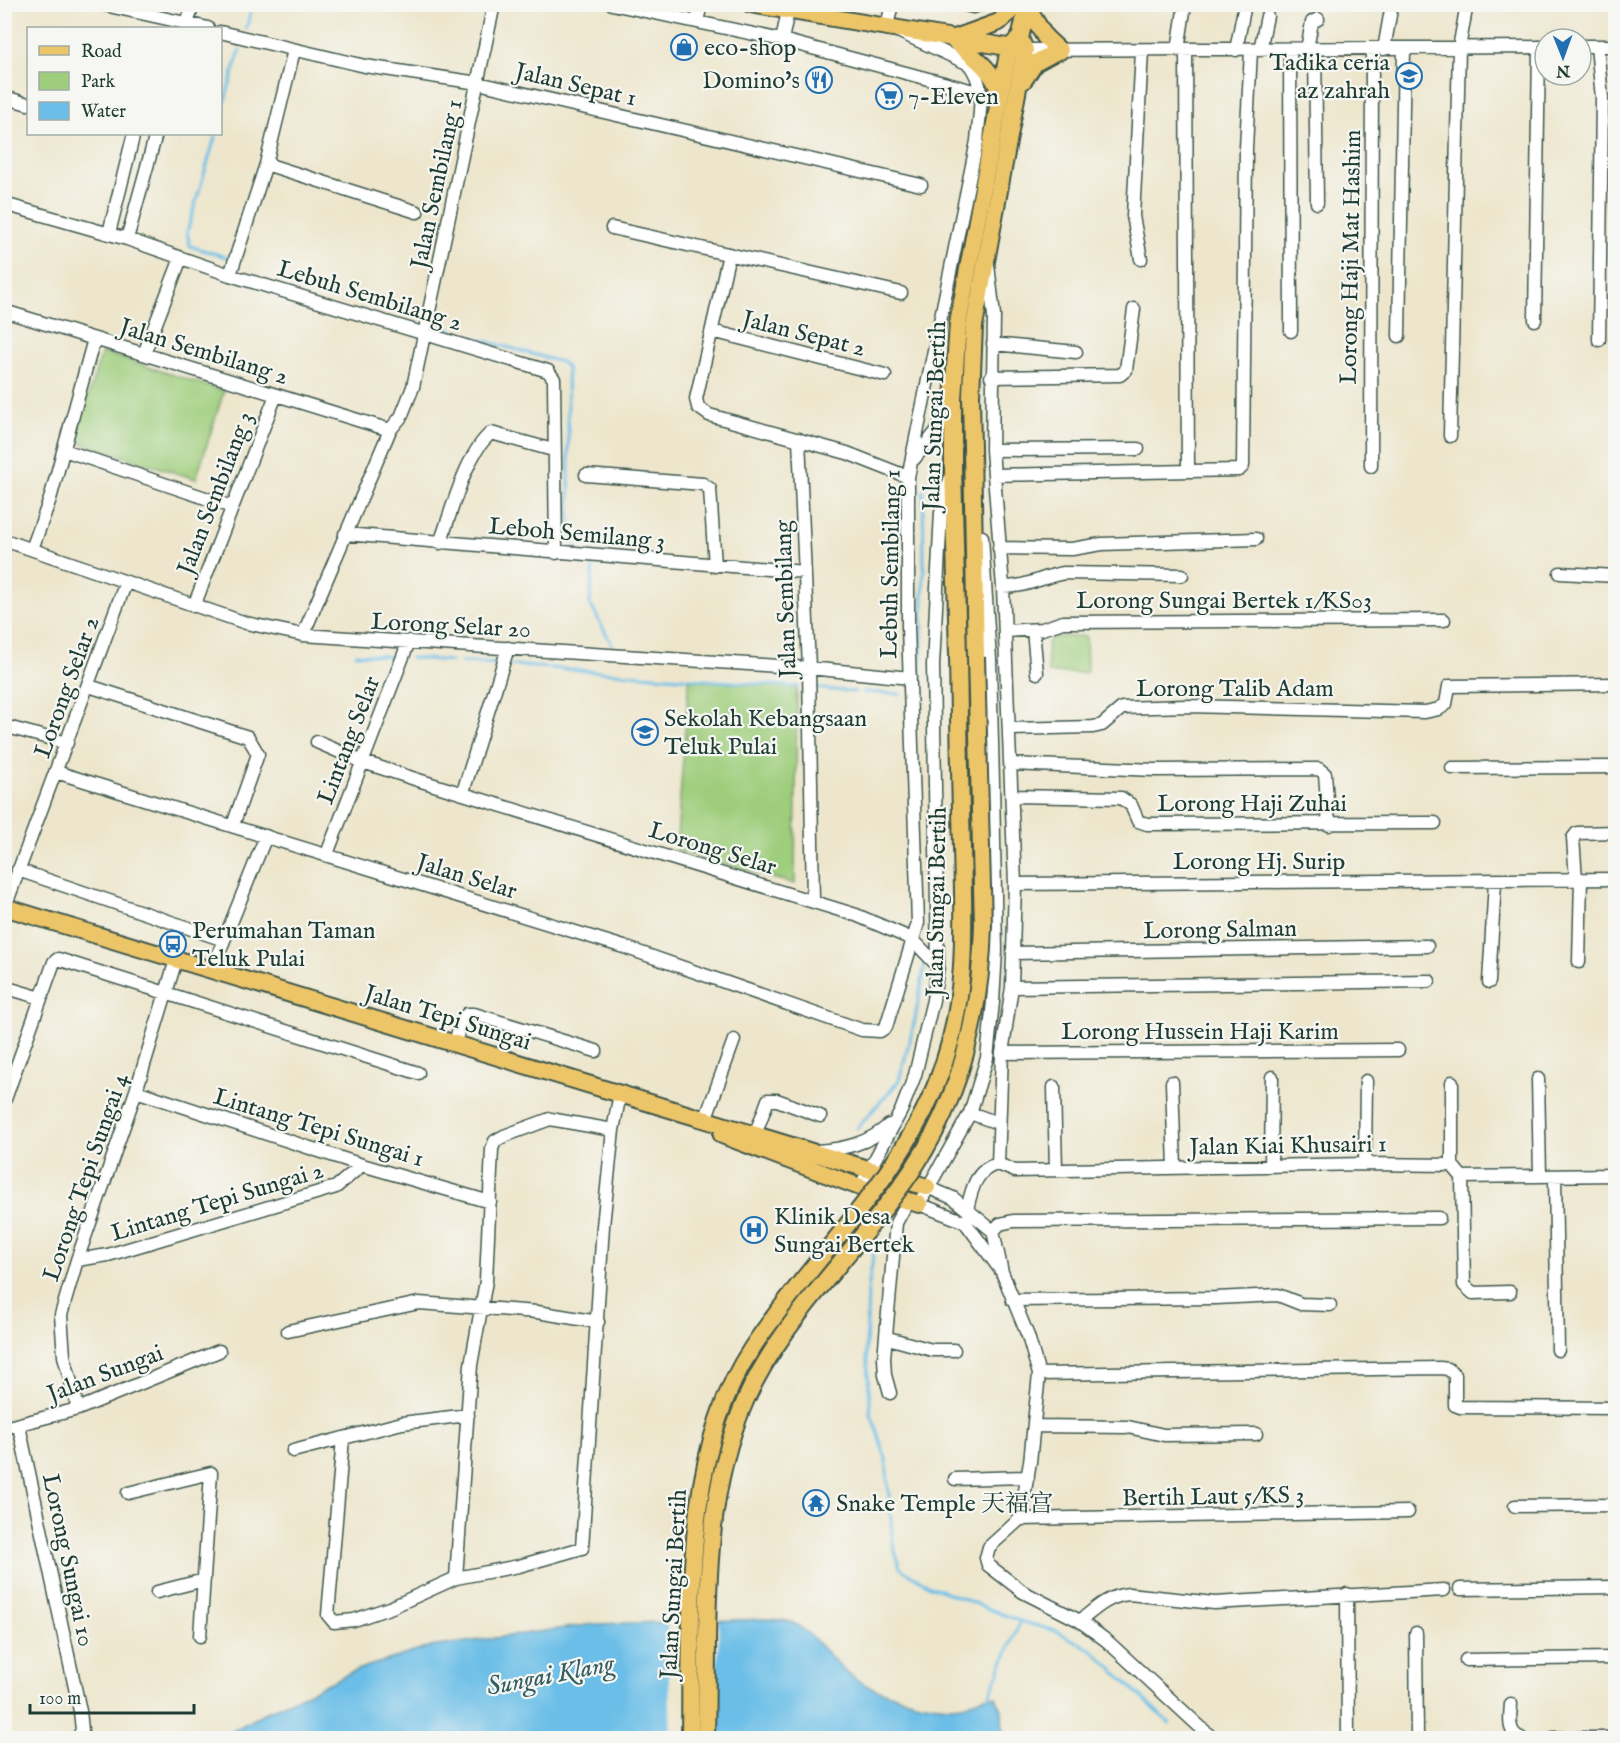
<svg xmlns="http://www.w3.org/2000/svg" width="1620" height="1743" viewBox="0 0 1620 1743" font-family="'IM FELL English','Noto Serif SC',serif">
	<rect width="100%" height="100%" fill="#f6f6f2"/>
	<filter id="ink" filterUnits="userSpaceOnUse"><feTurbulence type="fractalNoise" baseFrequency=".0167" numOctaves="2"/><feDisplacementMap in="SourceGraphic" scale="12" xChannelSelector="R" yChannelSelector="G"/><feConvolveMatrix kernelMatrix="1 2 1 2 8 2 1 2 1" color-interpolation-filters="sRGB"/></filter>
	<filter id="wash" filterUnits="userSpaceOnUse"><feTurbulence type="fractalNoise" baseFrequency=".008" numOctaves="4" result="noise"/><feDisplacementMap in="SourceGraphic" scale="24" xChannelSelector="R" yChannelSelector="G"/><feGaussianBlur stdDeviation="1.35" result="paint"/><feColorMatrix in="noise" values="0 0 0 0 0 0 0 0 0 0 0 0 0 0 0 0 0 1.4 0 .05"/><feComposite in="paint" operator="in"/></filter>
	<g filter="url(#wash)">
		<rect width="100%" height="100%" fill="#ede6cc"/>
		<path fill="#9ecd7b" stroke="#5e8558" stroke-width="1.5" d="M102,352L224,391L196,479L74,441Z
			M1086,636L1087,673H1048L1047,643L1054,637Z
			M689,680L797,687L795,884L676,851Z"/>
		<path fill="#6bbee7" stroke="#457e8e" stroke-width="1.5" d="M739,1620C755,1620 775,1617 790,1622C815,1631 837,1672 868,1686C891,1696 937,1709 962,1705C975,1703 981,1694 996,1697L1002,1710L1003,1738H221L262,1714L359,1669L430,1647L594,1624Z"/>
		<path fill="#ede6cc" d="M719,1618L715,1738H671L667,1620Z"/>
		<g fill="none" stroke-linecap="round" stroke-linejoin="round">
			<path stroke="#6bbee7" stroke-width="3" d="M246,29L253,4
				M220,117L240,50
				M216,134L187,232L190,246L226,257
				M405,313L423,318
				M434,321L456,333L561,362L567,367L570,536L578,549
				M593,568L590,604L616,652
				M356,654L397,657
				M411,658L452,661
				M461,662L498,664
				M511,665L798,687
				M813,688L855,692
				M863,692L900,694
				M920,698L924,566L923,491
				M857,1128L899,1081L915,1020L925,964
				M876,1238L868,1290L866,1350L871,1414L886,1459L893,1544L900,1568L930,1586L1020,1621L988,1699
				M1020,1621L1056,1631L1092,1650L1169,1723"/>
		</g>
	</g>
	<g filter="url(#ink)">
		<g fill="none" stroke-linecap="round" stroke-linejoin="round">
			<defs>
				<path id="minor" d="M100,4L208,28
					M612,4L782,40L981,93
					M960,4L973,7L983,4
					M697,22L701,4
					M186,28L193,4
					M220,32L365,66L478,83L921,185
					M782,40L788,11
					M1581,46H1616
					M1597,46L1602,98L1599,340
					M1307,49L1312,22L1318,19
					M1315,49L1317,203
					M1384,49L1392,4
					M1025,50L1545,47
					M1178,50L1185,4
					M1186,50L1188,471
					M1236,50L1245,4
					M1260,50L1267,16
					M1290,50L1291,331
					M4,97L28,104
					M266,164L417,212
					M4,204L127,239L230,275L548,371L554,379L556,553
					M612,228L901,293
					M109,233L133,137
					M127,239L156,134
					M729,254L696,399L698,407L709,415L847,453L908,477
					M1141,259L1133,216L1142,51
					M988,265L994,316L992,450L1003,587L1015,884L1012,987L1002,1053L998,1164L1015,1171L1365,1164L1452,1165L1462,1177L1616,1175
					M230,275L266,164L294,50
					M4,311L390,430
					M1535,320L1539,47
					M712,331L885,375
					M1399,336L1404,48
					M993,344L1076,352
					M144,354L181,258
					M991,377L1120,375L1126,370L1134,309
					M1450,436L1459,48L1467,4
					M799,439L809,668L813,901
					M64,450L232,507
					M992,450L1138,449
					M914,459L936,432L952,401
					M1371,466L1372,49
					M586,475L703,484L710,489L715,566
					M994,475L1239,470L1243,466L1246,148L1251,50
					M345,534L805,572
					M982,537L990,660L993,784L996,951L993,1002L987,1058L970,1113L919,1204L965,1222L1002,1272
					M4,540L246,623L303,635L809,668L910,678
					M440,543C452,511 466,453 491,433L553,450
					M999,548L1072,549L1102,544L1256,539
					M32,549L50,499L94,339
					M1560,573L1616,576
					M1003,587C1028,587 1041,577 1064,573L1182,575
					M194,606L276,395
					M1033,630L1037,673
					M1006,631L1042,629L1063,622L1444,620
					M303,635L390,430L401,417L413,387L494,4
					M89,686L248,737L258,754L233,825
					M4,726L67,743
					M1010,729L1093,727L1102,725L1122,708L1186,706L1425,712L1439,709L1446,704L1449,686L1616,684
					M317,742L363,762L418,780L856,915L912,939L938,966
					M1011,764L1155,770L1319,769L1325,774L1329,825
					M1452,768L1616,767
					M56,772L624,947L862,1030L880,1031L886,1027L918,923L908,627V477L977,141C979,114 987,86 969,64L887,26L892,4
					M463,792L508,648
					M1012,796L1121,798L1131,805L1138,821L1147,824L1435,823
					M327,854L409,641
					M18,870L224,940
					M1576,879L1573,838L1577,833L1616,832
					M1015,884L1616,879
					M5,907L126,582
					M1013,953L1427,946
					M1579,962L1581,879
					M212,970L266,836
					M1489,982L1495,882
					M4,987L41,998
					M1012,987L1429,981
					M454,1044L462,1021L467,1014H474L596,1051
					M1002,1053L1398,1050
					M1538,1079L1540,1176
					M1172,1082L1175,1168
					M1452,1082V1165
					M1054,1087L1056,1170
					M136,1091L362,1165L490,1202
					M4,1102L54,962L58,959L418,1073
					M970,1113L998,1123
					M705,1120L734,1040
					M755,1135L768,1100H777L820,1116
					M817,1151C844,1149 868,1144 889,1125
					M1365,1164L1366,1081
					M1271,1166L1272,1077
					M1462,1177L1464,1285L1473,1293L1510,1292
					M1555,1177L1558,1350
					M860,1187L901,1111L915,1075L933,1000L938,966L933,665L941,512L950,479
					M927,1187L953,1198L993,1231L1002,1272L1028,1336L1039,1374L1030,1462L1020,1519L989,1547L986,1558L988,1565L1023,1592L1080,1621L1107,1641L1212,1738
					M967,1209C972,1188 976,1169 998,1164
					M993,1231L1000,1224L1013,1221L1439,1218
					M77,1260L108,1255L336,1187L362,1165
					M1012,1300L1216,1298L1278,1295L1301,1304L1330,1305
					M288,1331L419,1303L537,1312L598,1322
					M888,1338L932,1350H954
					M1039,1374L1440,1368L1448,1369L1455,1375V1405L1460,1407L1616,1408
					M890,1393L885,1375L884,1358L896,1223L908,1201
					M78,1409L64,1356L61,1315L77,1260L136,1091L176,960
					M19,1426L80,1711L82,1730L78,1738
					M1034,1426L1128,1427L1164,1435L1256,1434
					M4,1428L78,1409L219,1351
					M343,1438L328,1615L334,1622L354,1620L392,1607L456,1578L519,1566L582,1548L603,1226L613,1130L620,1094
					M293,1451L402,1423L468,1415
					M955,1479L1028,1477
					M128,1493L211,1473L200,1636
					M1515,1506L1616,1505
					M1020,1519L1408,1512
					M456,1578L471,1365L486,1281L492,1149L495,1141L504,1136L550,1119L613,1130
					M1460,1589L1616,1587
					M157,1592L204,1580
					M1347,1594L1348,1738
					M1080,1621C1096,1608 1108,1596 1129,1594L1214,1603L1444,1590
					M1416,1633L1417,1738
					M1466,1660L1616,1658
					M1511,1704C1510,1718 1507,1733 1521,1738
					M1553,1738H1616"/>
				<path id="major" d="M750,4L1019,49
					M1027,7L1045,37L1060,51
					M955,38L999,22L1018,4
					M952,39C971,55 994,69 1000,94
					M1023,81L1035,63L1057,51
					M958,656L953,468V399L958,323L1009,48L1020,38
					M976,657L971,396L974,326L1025,50L1020,38L1028,4
					M4,907L927,1187
					M722,1135L860,1187L919,1204"/>
			</defs>
			<use href="#minor" stroke="#3e564b" stroke-width="15"/>
			<use href="#major" stroke="#3e564b" stroke-width="20"/>
			<use href="#minor" stroke="#fff" stroke-width="12"/>
			<use href="#major" stroke="#edc569" stroke-width="16"/>
			<defs>
				<path id="major-bridge" d="M690,1738C692,1616 681,1454 752,1348C813,1256 899,1182 939,1077C968,1000 964,929 962,848C960,784 959,720 958,656
					M706,1738C709,1628 699,1503 746,1399C771,1344 811,1298 849,1252C871,1225 894,1198 913,1169C961,1097 981,1011 983,925L976,657"/>
			</defs>
			<use href="#major-bridge" stroke="#3e564b" stroke-width="20" stroke-linecap="butt"/>
			<use href="#major-bridge" stroke="#edc569" stroke-width="16"/>
		</g>
	</g>
	<defs>
		<symbol id="shop-ring" viewBox="-11 -11 22 22"><circle r="9.5" fill="#f6f6f2" stroke="#1f6fb2" stroke-width="1.5"/><path d="M-5-2.5h2.3a2.7 3.5 0 0 1 5.4 0H5L5.5 6h-11ZM-1.5-2.5h3a1.5 2.3 0 0 0-3 0Z" fill="#1f6fb2"/></symbol>
		<symbol id="school-ring" viewBox="-11 -11 22 22"><circle r="9.5" fill="#f6f6f2" stroke="#1f6fb2" stroke-width="1.5"/><path d="M0-5L7-2L0 1L-7-2ZM-4 1L0 2.5L4 1V4Q0 6-4 4Z" fill="#1f6fb2"/></symbol>
		<symbol id="restaurant-ring" viewBox="-11 -11 22 22"><circle r="9.5" fill="#f6f6f2" stroke="#1f6fb2" stroke-width="1.5"/><path d="M-5-6h1v4h1v-4h1v4h1v-4h1v5L-1.5 .5V6h-2V.5L-5-1ZM5-6V6H3V1.5H1.5Q1.5-4 5-6Z" fill="#1f6fb2"/></symbol>
		<symbol id="supermarket-ring" viewBox="-11 -11 22 22"><circle r="9.5" fill="#f6f6f2" stroke="#1f6fb2" stroke-width="1.5"/><path d="M-6-5.5h2.5l.6 2H6L4.5 2H-2.5L-4.4-4H-6ZM-1.5 3.2a1.3 1.3 0 1 0 .1 0ZM3 3.2a1.3 1.3 0 1 0 .1 0Z" fill="#1f6fb2"/></symbol>
		<symbol id="bus-ring" viewBox="-11 -11 22 22"><circle r="9.5" fill="#f6f6f2" stroke="#1f6fb2" stroke-width="1.5"/><path d="M-5-6H5V4H4V6H2V4H-2V6H-4V4H-5ZM-3.5-4V0h7V-4ZM-3.5 1.2v1.5H-2V1.2ZM2 1.2v1.5H3.5V1.2Z" fill="#1f6fb2"/></symbol>
		<symbol id="hospital-ring" viewBox="-11 -11 22 22"><circle r="9.5" fill="#f6f6f2" stroke="#1f6fb2" stroke-width="1.5"/><path d="M-5-5h3v3.5h4V-5h3V5h-3V1.5h-4V5h-3Z" fill="#1f6fb2"/></symbol>
		<symbol id="temple-ring" viewBox="-11 -11 22 22"><circle r="9.5" fill="#f6f6f2" stroke="#1f6fb2" stroke-width="1.5"/><path d="M0-6L5-2H3V0L6.5 2.5H4V6H1.5V3h-3V6H-4V2.5H-6.5L-3 0V-2H-5Z" fill="#1f6fb2"/></symbol>
	</defs>
	<g fill-rule="evenodd">
		<use href="#shop-ring" x="669" y="32" width="30" height="30"/>
		<use href="#school-ring" x="1394" y="61" width="30" height="30"/>
		<use href="#restaurant-ring" x="804" y="65" width="30" height="30"/>
		<use href="#supermarket-ring" x="874" y="81" width="30" height="30"/>
		<use href="#school-ring" x="630" y="717" width="30" height="30"/>
		<use href="#bus-ring" x="158" y="929" width="30" height="30"/>
		<use href="#hospital-ring" x="739" y="1215" width="30" height="30"/>
		<use href="#temple-ring" x="801" y="1488" width="30" height="30"/>
	</g>
	<g text-anchor="middle" stroke-width="4.5" stroke-linejoin="round" paint-order="stroke">
		<g font-size="24" fill="#1f3d34" stroke="#f6f6f2" text-anchor="start">
			<text x="704" y="55">eco-shop</text>
			<text x="1390" y="70" text-anchor="end">Tadika ceria<tspan x="1390" dy="28">az zahrah</tspan></text>
			<text x="800" y="88" text-anchor="end">Domino's</text>
			<text x="908" y="104">7-Eleven</text>
			<text x="664" y="726">Sekolah Kebangsaan<tspan x="664" dy="28">Teluk Pulai</tspan></text>
			<text x="192" y="938">Perumahan Taman<tspan x="192" dy="28">Teluk Pulai</tspan></text>
			<text x="774" y="1224">Klinik Desa<tspan x="774" dy="28">Sungai Bertek</tspan></text>
			<text x="836" y="1511">Snake Temple 天福宫</text>
		</g>
		<g font-size="24" fill="#1f3d34" stroke="#f6f6f2">
			<text transform="translate(576 84) rotate(13)" y="8">Jalan Sepat 1</text>
			<text transform="translate(436 184) rotate(-78)" y="8">Jalan Sembilang 1</text>
			<text transform="translate(1350 257) rotate(-89)" y="8">Lorong Haji Mat Hashim</text>
			<text transform="translate(370 295) rotate(17)" y="8">Lebuh Sembilang 2</text>
			<text transform="translate(804 333) rotate(14)" y="8">Jalan Sepat 2</text>
			<text transform="translate(204 351) rotate(17)" y="8">Jalan Sembilang 2</text>
			<text transform="translate(934 416) rotate(-88)" y="8">Jalan Sungai Bertih</text>
			<text transform="translate(215 493) rotate(-69)" y="8">Jalan Sembilang 3</text>
			<text transform="translate(577 533) rotate(5)" y="8">Leboh Semilang 3</text>
			<text transform="translate(890 564) rotate(-89)" y="8">Lebuh Sembilang 1</text>
			<text transform="translate(785 599) rotate(-92)" y="8">Jalan Sembilang</text>
			<text x="1224" y="608">Lorong Sungai Bertek 1/KS03</text>
			<text transform="translate(451 625) rotate(3)" y="8">Lorong Selar 20</text>
			<text transform="translate(66 687) rotate(-70)" y="8">Lorong Selar 2</text>
			<text x="1235" y="696">Lorong Talib Adam</text>
			<text transform="translate(348 740) rotate(-69)" y="8">Lintang Selar</text>
			<text x="1252" y="811">Lorong Haji Zuhai</text>
			<text transform="translate(713 848) rotate(17)" y="8">Lorong Selar</text>
			<text x="1259" y="869">Lorong Hj. Surip</text>
			<text transform="translate(467 876) rotate(17)" y="8">Jalan Selar</text>
			<text transform="translate(936 902) rotate(-89)" y="8">Jalan Sungai Bertih</text>
			<text transform="translate(1220 929) rotate(-1)" y="8">Lorong Salman</text>
			<text transform="translate(448 1017) rotate(17)" y="8">Jalan Tepi Sungai</text>
			<text x="1200" y="1039">Lorong Hussein Haji Karim</text>
			<text transform="translate(319 1127) rotate(17)" y="8">Lintang Tepi Sungai 1</text>
			<text transform="translate(1288 1145) rotate(-1)" y="8">Jalan Kiai Khusairi 1</text>
			<text transform="translate(85 1177) rotate(-71)" y="8">Lorong Tepi Sungai 4</text>
			<text transform="translate(217 1201) rotate(-17)" y="8">Lintang Tepi Sungai 2</text>
			<text transform="translate(105 1373) rotate(-21)" y="8">Jalan Sungai</text>
			<text transform="translate(1213 1496) rotate(-1)" y="8">Bertih Laut 5/KS 3</text>
			<text transform="translate(69 1560) rotate(78)" y="8">Lorong Sungai 10</text>
			<text transform="translate(673 1584) rotate(-87)" y="8">Jalan Sungai Bertih</text>
		</g>
		<g font-size="26" font-style="italic" fill="#325d61" stroke="#f6f6f2">
			<text transform="translate(550 1674) rotate(-11)" y="9">Sungai Klang</text>
		</g>
	</g>
	<rect width="1620" height="1743" fill="none" stroke="#f6f6f2" stroke-width="24"/>
	<rect x="27" y="27" width="195" height="108" fill="#f6f6f2" stroke="#a0aca6" stroke-width="1.5"/>
	<rect x="39" y="46" width="30" height="9" fill="#edc569" stroke="#a0aca6" stroke-width="1.5"/>
	<text x="81" y="57" font-size="18" fill="#1f3d34">Road</text>
	<rect x="39" y="72" width="30" height="18" fill="#9ecd7b" stroke="#a0aca6" stroke-width="1.5"/>
	<text x="81" y="87" font-size="18" fill="#1f3d34">Park</text>
	<rect x="39" y="102" width="30" height="18" fill="#6bbee7" stroke="#a0aca6" stroke-width="1.5"/>
	<text x="81" y="117" font-size="18" fill="#1f3d34">Water</text>
	<g transform="translate(1563 57) rotate(179)"><circle r="28" fill="#f6f6f2" stroke="#a0aca6" stroke-width="1.5"/>
	<path d="M0-4.5L10 22L0 15L-10 22Z" fill="#1f6fb2"/>
	<text y="-9" font-size="16" font-weight="bold" text-anchor="middle" fill="#1f3d34">N</text>
	</g>
	<path d="M30 1704v9h164v-9" fill="none" stroke="#1f3d34" stroke-width="3"/>
	<text x="39" y="1704" font-size="18" fill="#1f3d34" stroke="#f6f6f2" stroke-width="4.5" paint-order="stroke">100 m</text>
</svg>
